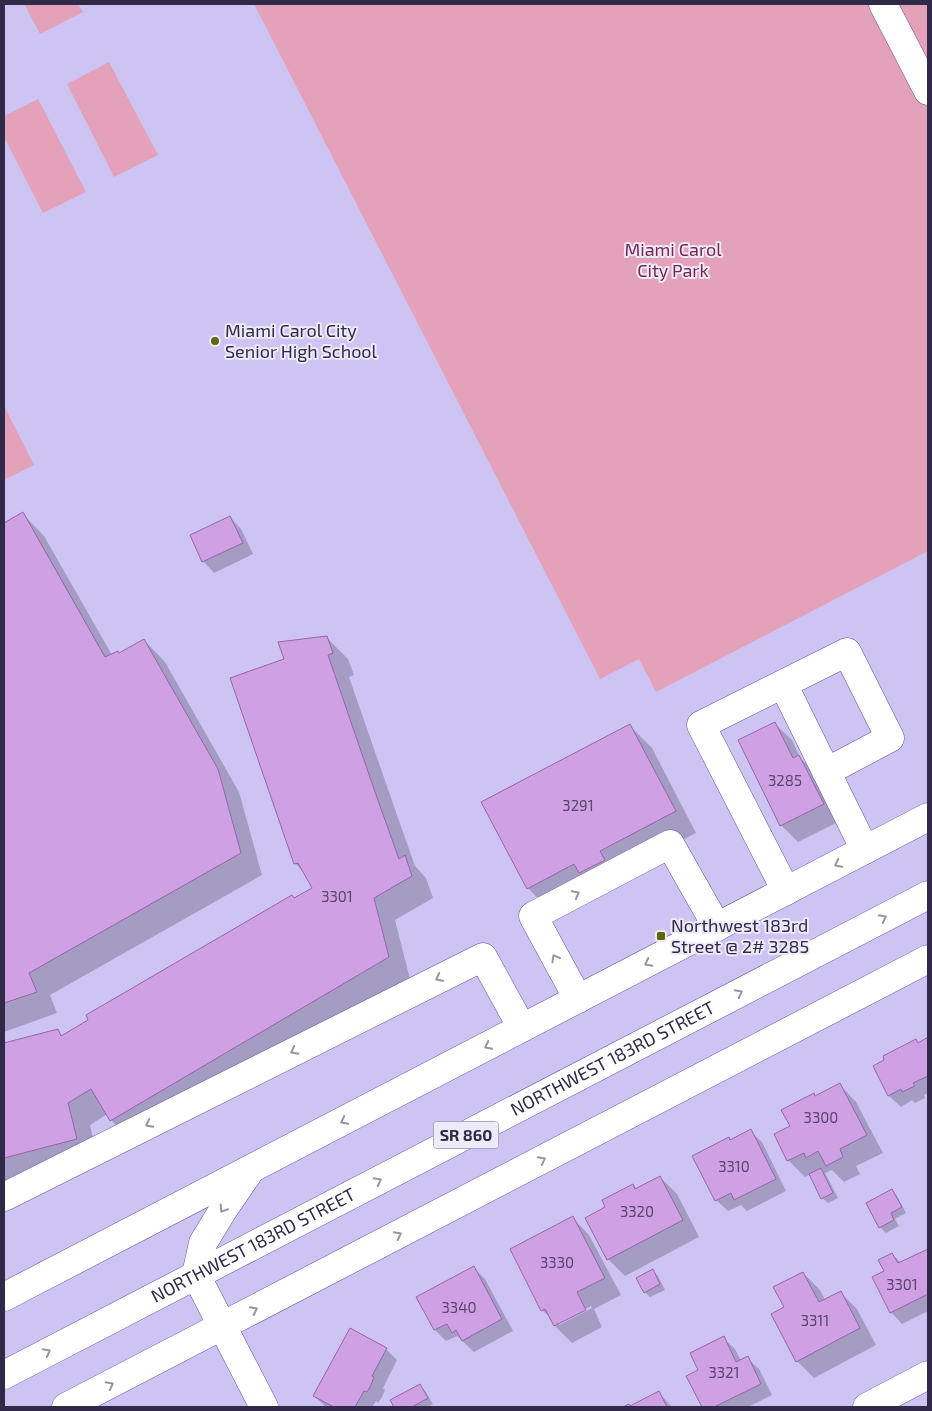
<svg xmlns="http://www.w3.org/2000/svg" width="932" height="1411" viewBox="0 0 932 1411" font-family="'Exo 2',sans-serif">
	<rect width="100%" height="100%" fill="#cec4f3"/>
	<path fill="#e4a1ba" d="M24,4H78L83,12L40,34Z
		M254,4H928V551L656,692L639,659L600,679Z
		M109,62L158,155L114,177L67,84Z
		M38,99L86,192L43,213L4,137V116Z
		M4,406L34,465L4,480Z"/>
	<path fill="#0003" fill-rule="evenodd" d="M23,514L44,536L112,655L119,654L144,640L165,662L239,792L262,875L50,995L57,1013L4,1032V524Z
		M230,517L241,529L253,554L214,573L203,561Z
		M326,637L348,659L354,675L349,677L397,815L415,866L426,878L433,898L395,920L410,979L133,1142L111,1120L107,1114L90,1125L98,1161L4,1185V1045L57,1031L63,1036L314,888L306,875L295,863L286,660Z
		M775,724L792,740L800,758L816,773L840,821L798,842L781,825Z
		M630,726L652,748L696,833L549,910L528,888Z
		M928,1038V1093L924,1095L925,1098L915,1103L912,1100L901,1107L889,1096L875,1066L916,1041L919,1044Z
		M840,1085L856,1102L883,1153L856,1166L860,1174L844,1182L832,1170L825,1173L838,1198L828,1203L822,1198L811,1174L805,1177L788,1160L791,1127L816,1097Z
		M750,1131L762,1142L786,1191L747,1211L741,1205L728,1211L716,1200L729,1139L731,1141Z
		M660,1177L677,1194L699,1237L625,1276L608,1259L633,1185L637,1189Z
		M892,1191L897,1196L906,1213L895,1219L899,1226L886,1233L880,1227Z
		M573,1218L589,1235L621,1295L594,1309L602,1327L572,1343L555,1326L552,1319L542,1310ZM591,1306L592,1308L559,1325L557,1323Z
		M927,1250L928,1311L902,1324L891,1312L886,1271L892,1254L901,1263Z
		M474,1268L485,1279L513,1331L474,1352L457,1336L446,1341L435,1330Z
		M653,1271L658,1276L665,1290L650,1297L645,1292Z
		M803,1273L820,1290L825,1300L840,1292L857,1309L876,1345L814,1378L797,1361L786,1307Z
		M723,1338L735,1349L741,1361L747,1358L759,1369L772,1395L748,1407H704L688,1376L700,1371Z
		M386,1349L397,1360L383,1388L385,1390L382,1397L378,1403L376,1401L372,1407H326L314,1396Z
		M420,1385L425,1391L433,1404L427,1407H395L392,1401Z
		M659,1393L672,1407H631Z"/>
	<path fill="#d0a0e5" stroke="#9466a7" d="M23,512L105,657L118,651L119,653L144,639L218,769L241,853L29,973L37,992L4,1003V523Z
		M230,516L243,543L202,562L190,535Z
		M327,636L333,653L328,655L375,792L399,859L405,855L412,876L374,898L389,957L110,1121L91,1089L68,1103L77,1139L4,1158V1043L58,1029L61,1036L88,1020L86,1015L292,895L294,898L312,888L298,863L294,864L230,678L284,659L278,642Z
		M775,722L793,758L799,755L824,804L780,826L738,740Z
		M630,724L676,811L600,851L605,860L579,873L574,864L527,889L481,802Z
		M928,1037V1076L913,1083L915,1086L902,1092L901,1089L888,1096L873,1066L884,1060L883,1056L916,1039L918,1043Z
		M840,1083L867,1135L840,1149L843,1157L826,1166L818,1151L806,1158L804,1153L787,1161L774,1134L790,1126L781,1110L814,1093L815,1096Z
		M751,1129L776,1179L734,1200L731,1193L715,1201L692,1156L729,1137L730,1140Z
		M821,1168L833,1193L821,1199L809,1174Z
		M660,1176L683,1220L607,1260L585,1218L605,1207L602,1200L633,1184L635,1189Z
		M892,1189L902,1207L891,1213L894,1220L879,1228L866,1203Z
		M573,1216L605,1278L577,1292L586,1310L554,1326L545,1309L541,1311L510,1249Z
		M928,1249V1294L890,1313L872,1277L884,1271L878,1260L892,1253L898,1263Z
		M474,1266L502,1319L462,1341L456,1330L452,1333L447,1324L434,1330L416,1297Z
		M653,1269L660,1284L644,1293L636,1278Z
		M803,1272L819,1302L841,1291L860,1328L796,1362L771,1314L784,1307L773,1287Z
		M350,1328L387,1348L372,1376L374,1377L371,1385L367,1392L364,1391L355,1407H334L313,1396Z
		M724,1336L736,1362L748,1356L761,1384L714,1407H702L686,1376L698,1370L690,1353Z
		M420,1384L428,1398L412,1407H394L390,1400Z
		M659,1391L667,1407H623L629,1404L630,1406Z"/>
	<g fill="none" stroke-linecap="round" stroke-linejoin="round">
		<defs>
			<path id="minor" d="M883,4L928,91
				M783,684L865,850
				M786,891L701,725L847,652L890,738L826,772
				M578,999L533,916L670,844L717,927
				M4,1197L483,957L522,1028
				M196,1275L264,1407
				M66,1407L928,959
				M867,1407L928,1375"/>
			<g id="major">
				<path d="M196,1275L203,1243L223,1210L249,1172"/>
				<path d="M4,1297L928,817"/>
				<path id="s1" d="M4,1375L928,895"/>
			</g>
		</defs>
		<use href="#minor" stroke="#655297" stroke-width="29"/>
		<use href="#major" stroke="#655297" stroke-width="29"/>
		<use href="#minor" stroke="#fff" stroke-width="28"/>
		<use href="#major" stroke="#fff" stroke-width="28"/>
	</g>
	<defs><path id="oneway-chevron" d="M-2-3.5L2.5 0L-2 3.5" fill="none" stroke-width="1.6" stroke-linecap="round" stroke-linejoin="round" transform="scale(1.25)"/></defs>
	<g stroke="#9894a4">
		<use href="#oneway-chevron" transform="translate(838 864) rotate(153)"/>
		<use href="#oneway-chevron" transform="translate(576 894) rotate(-28)"/>
		<use href="#oneway-chevron" transform="translate(883 918) rotate(-27)"/>
		<use href="#oneway-chevron" transform="translate(555 958) rotate(-119)"/>
		<use href="#oneway-chevron" transform="translate(648 963) rotate(153)"/>
		<use href="#oneway-chevron" transform="translate(439 978) rotate(153)"/>
		<use href="#oneway-chevron" transform="translate(739 993) rotate(-27)"/>
		<use href="#oneway-chevron" transform="translate(488 1046) rotate(153)"/>
		<use href="#oneway-chevron" transform="translate(294 1051) rotate(153)"/>
		<use href="#oneway-chevron" transform="translate(344 1121) rotate(153)"/>
		<use href="#oneway-chevron" transform="translate(149 1124) rotate(153)"/>
		<use href="#oneway-chevron" transform="translate(542 1160) rotate(-27)"/>
		<use href="#oneway-chevron" transform="translate(378 1181) rotate(-27)"/>
		<use href="#oneway-chevron" transform="translate(223 1209) rotate(123)"/>
		<use href="#oneway-chevron" transform="translate(398 1235) rotate(-27)"/>
		<use href="#oneway-chevron" transform="translate(254 1310) rotate(-27)"/>
		<use href="#oneway-chevron" transform="translate(47 1352) rotate(-27)"/>
		<use href="#oneway-chevron" transform="translate(110 1385) rotate(-28)"/>
	</g>
	<g fill="#5f6709" stroke="#edeafa" stroke-width="2">
		<circle cx="215" cy="341" r="5"/>
		<rect x="656" y="931" width="10" height="10" rx="2.5"/>
	</g>
	<g text-anchor="middle" stroke-width="4" stroke-linejoin="round" paint-order="stroke">
		<g font-size="15" fill="#59476f">
			<text x="785" y="786">3285</text>
			<text x="578" y="811">3291</text>
			<text x="337" y="902">3301</text>
			<text x="821" y="1123">3300</text>
			<text x="734" y="1172">3310</text>
			<text x="637" y="1217">3320</text>
			<text x="557" y="1268">3330</text>
			<text x="902" y="1290">3301</text>
			<text x="459" y="1313">3340</text>
			<text x="815" y="1326">3311</text>
			<text x="724" y="1378">3321</text>
		</g>
		<rect fill="#edeafa" stroke="#69637d" stroke-width="1" x="433.5" y="1121.5" width="65" height="27" rx="4"/>
		<g font-size="16" font-weight="bold" fill="#312948">
			<text x="466" y="1141">SR 860</text>
		</g>
		<g font-size="18" fill="#7a254d" stroke="#edeafa">
			<text x="673" y="256">Miami Carol<tspan x="673" dy="21">City Park</tspan></text>
		</g>
		<g font-size="18" fill="#312948" stroke="#edeafa" text-anchor="start">
			<text x="225" y="337">Miami Carol City<tspan x="225" dy="21">Senior High School</tspan></text>
			<text x="671" y="932">Northwest 183rd<tspan x="671" dy="21">Street @ 2# 3285</tspan></text>
		</g>
		<g font-size="18" fill="#312948" stroke="#edeafa">
			<text dy="6" stroke="none"><textPath href="#s1" startOffset="686">NORTHWEST 183RD STREET</textPath></text>
			<text dy="6" stroke="none"><textPath href="#s1" startOffset="281">NORTHWEST 183RD STREET</textPath></text>
		</g>
	</g>
	<rect width="932" height="1411" fill="none" stroke="#312948" stroke-width="10"/>
</svg>
